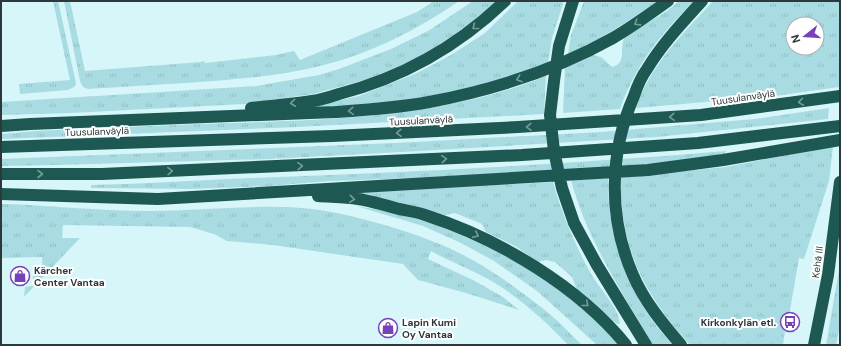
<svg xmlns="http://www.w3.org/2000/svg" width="841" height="346" viewBox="0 0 841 346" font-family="'DM Sans',sans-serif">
	<defs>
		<pattern id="grass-tufts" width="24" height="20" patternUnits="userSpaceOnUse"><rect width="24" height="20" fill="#a8dce2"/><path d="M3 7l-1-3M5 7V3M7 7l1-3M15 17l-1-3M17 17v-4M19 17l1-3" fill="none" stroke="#91bec3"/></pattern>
	</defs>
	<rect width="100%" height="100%" fill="#d7f6f9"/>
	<path fill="url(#grass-tufts)" fill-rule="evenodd" d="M53,1H58L76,83L74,87L68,90L20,94L19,84L70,80Z
		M64,1H70L85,71L201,62L204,61L205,63L276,55L294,51L300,60L417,12L434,1H459C417,30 370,54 320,66C275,77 230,80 185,83C152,85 120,87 88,89L83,87L80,81Z
		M473,1H498L490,9L452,36L416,59L372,78L313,94L244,104L71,113L1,115V102L256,86L319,75L339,69L391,49L428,31Z
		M518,1H564L552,38L548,63C502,80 453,93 404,100C373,104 341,105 310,108V107L359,96L417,73L451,55L485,33Z
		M584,1H658C629,21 600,40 568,54L571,35Z
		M679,1H694C661,34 636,64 620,109L563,113L565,68L593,55L601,57L612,67C629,63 617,46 626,36C632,30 651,21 659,16C666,12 673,6 679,1Z
		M713,1H840V75L839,87L775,96L636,108C650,65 683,34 713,1ZM793,24H817V48H793Z
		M546,76L544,114L297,127L1,139V134L36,131C100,128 165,125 230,123C333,120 449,116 546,76Z
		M829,108L828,119L657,137L420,151L269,159L58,165L1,166V159L395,143L601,132L755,119Z
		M833,146L829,181L804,259L799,258L789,316H787L783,345H690C644,295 619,246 621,177L726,167Z
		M726,151L724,155L639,165L416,178L331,181L269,186L191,189L91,188V185C137,184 183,181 228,179C394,173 560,165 726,151Z
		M608,178C608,242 629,299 673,345H653C622,292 587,240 571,180Z
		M553,182C562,214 575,245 591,274C600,289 619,308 620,324H617L577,290L572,277L555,262L546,260L538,262L515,246L486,232L482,224L455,213L444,215L415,206L373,197L348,193Z
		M1,204C50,205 98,211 147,211C199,211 251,204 303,208C326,210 348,215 370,221C397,228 424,237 449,248C484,264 516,287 546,311C559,321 570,334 582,345H568C547,322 513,292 486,278C468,268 448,261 431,251L428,259L473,280L503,297L519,310L466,293L418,280L403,264L273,245L227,241L214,234L190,227L63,225L62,238H80L24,297L25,287L33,286V273H43L42,257L1,258Z
		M356,206C366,208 376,209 386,211C455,225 537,267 590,314C600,323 609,335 619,345H597L537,291L494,261L461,243L423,226Z
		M840,264V326L836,345H826Z"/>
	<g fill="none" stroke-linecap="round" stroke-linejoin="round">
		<path stroke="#1e5852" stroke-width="12" d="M573,1L559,46L554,81L550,115L554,151L562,188L574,223L597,265L646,345
			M251,108C271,106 292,104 312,101C321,100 330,97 339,94C401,78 458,46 505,1
			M1,126L30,124L335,112C366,110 398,108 429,102C493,90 556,70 613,38C632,27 650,14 668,1
			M1,147L332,136L518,127L701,115L840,96
			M1,174H102L522,155L698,143L840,126
			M1,194L158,199L648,170L723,160L840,140
			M318,196C331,197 345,197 358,199C371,201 385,205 399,209C409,211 419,212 428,216C499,239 579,287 626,345
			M681,345C663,324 644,301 633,275C608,218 609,153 634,96C637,87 641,77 647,69C662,44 683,22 702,1
			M814,345L828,275L840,182"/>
	</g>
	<defs><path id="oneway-chevron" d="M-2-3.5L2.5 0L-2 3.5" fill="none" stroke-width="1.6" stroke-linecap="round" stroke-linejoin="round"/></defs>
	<g stroke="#789b97">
		<use href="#oneway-chevron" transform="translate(637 23) rotate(148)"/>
		<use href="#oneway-chevron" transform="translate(475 27) rotate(142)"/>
		<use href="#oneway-chevron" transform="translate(519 79) rotate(161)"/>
		<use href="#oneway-chevron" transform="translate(801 102) rotate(172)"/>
		<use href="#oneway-chevron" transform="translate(293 103) rotate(174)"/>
		<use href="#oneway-chevron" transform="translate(351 111) rotate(176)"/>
		<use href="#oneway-chevron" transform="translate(672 117) rotate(176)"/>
		<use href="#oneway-chevron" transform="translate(529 127) rotate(176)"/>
		<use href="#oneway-chevron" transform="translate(399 133) rotate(177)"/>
		<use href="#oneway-chevron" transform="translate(444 159) rotate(-3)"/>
		<use href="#oneway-chevron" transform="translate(300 166) rotate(-2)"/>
		<use href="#oneway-chevron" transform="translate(170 171) rotate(-2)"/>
		<use href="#oneway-chevron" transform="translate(40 174)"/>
		<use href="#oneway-chevron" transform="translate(352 199) rotate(5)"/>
		<use href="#oneway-chevron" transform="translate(476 235) rotate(25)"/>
		<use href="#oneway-chevron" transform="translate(586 304) rotate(39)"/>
	</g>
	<defs>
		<symbol id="shop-ring" viewBox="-11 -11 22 22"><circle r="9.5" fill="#fff" stroke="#7742b9" stroke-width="1.5"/><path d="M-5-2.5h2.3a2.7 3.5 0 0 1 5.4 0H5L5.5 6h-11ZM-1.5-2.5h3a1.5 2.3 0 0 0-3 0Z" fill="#7742b9"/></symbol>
		<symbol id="bus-ring" viewBox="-11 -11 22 22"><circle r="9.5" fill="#fff" stroke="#7742b9" stroke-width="1.5"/><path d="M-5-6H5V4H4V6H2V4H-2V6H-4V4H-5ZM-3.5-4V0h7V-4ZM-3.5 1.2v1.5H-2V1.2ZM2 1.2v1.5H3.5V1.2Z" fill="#7742b9"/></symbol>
	</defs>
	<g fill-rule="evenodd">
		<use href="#shop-ring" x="9" y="265" width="22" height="22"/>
		<use href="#bus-ring" x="779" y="311" width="22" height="22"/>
		<use href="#shop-ring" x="377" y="317" width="22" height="22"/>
	</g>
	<g text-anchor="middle" stroke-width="4" stroke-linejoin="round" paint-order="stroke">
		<g font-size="10" fill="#2c383a" stroke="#fff">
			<text transform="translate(743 97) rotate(-8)" y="4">Tuusulanväylä</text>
			<text transform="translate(421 120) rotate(-3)" y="4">Tuusulanväylä</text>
			<text transform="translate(97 131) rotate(-2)" y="4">Tuusulanväylä</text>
			<text transform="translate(817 262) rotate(-82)" y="4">Kehä III</text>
		</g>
		<g font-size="10" font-weight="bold" fill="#2c383a" stroke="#fff" text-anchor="start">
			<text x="34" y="274">Kärcher<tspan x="34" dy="12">Center Vantaa</tspan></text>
			<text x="402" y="326">Lapin Kumi<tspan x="402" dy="12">Oy Vantaa</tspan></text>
			<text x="776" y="326" text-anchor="end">Kirkonkylän etl.</text>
		</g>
	</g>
	<rect width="841" height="346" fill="none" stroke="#2c383a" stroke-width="4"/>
	<g transform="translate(805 36) rotate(253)"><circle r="19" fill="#ffffff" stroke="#abafb0"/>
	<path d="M0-3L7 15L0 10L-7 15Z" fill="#7742b9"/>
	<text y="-6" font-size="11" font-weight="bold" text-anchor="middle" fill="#2c383a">N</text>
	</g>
</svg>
